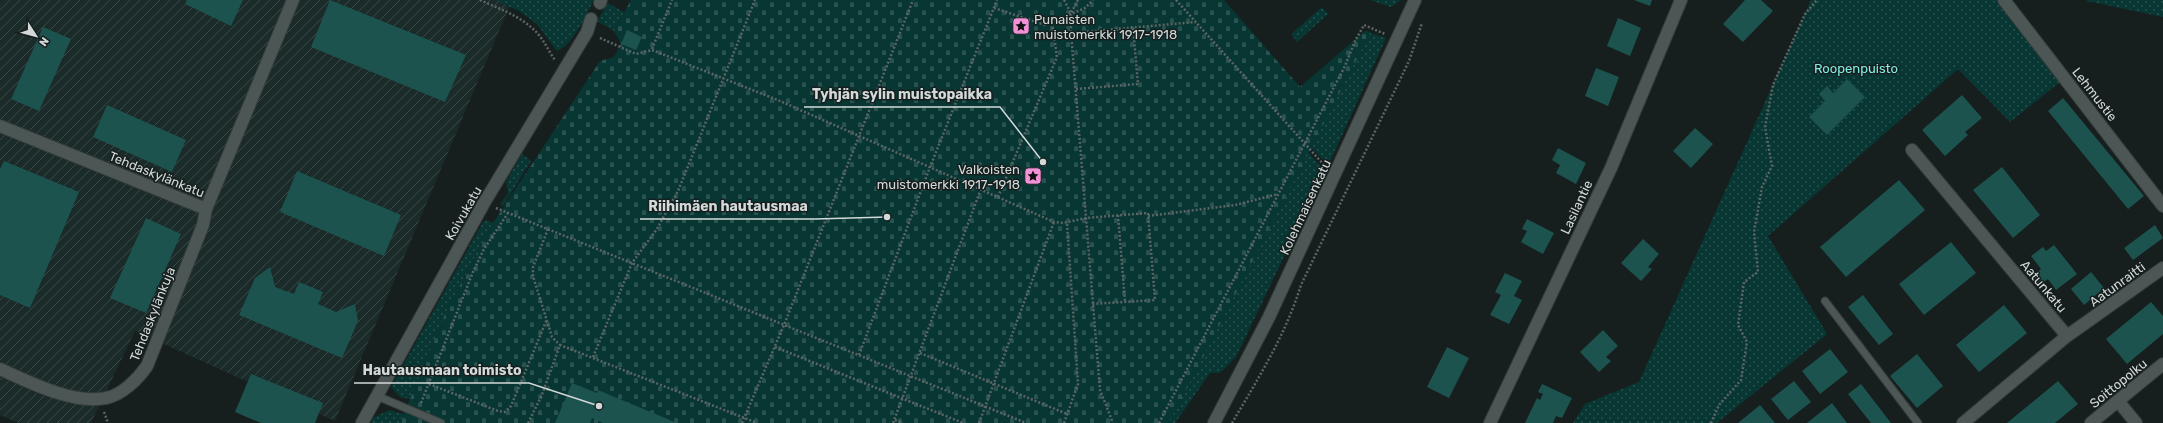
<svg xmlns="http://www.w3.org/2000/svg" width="2163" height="423" viewBox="0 0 2163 423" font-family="Rubik,sans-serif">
	<defs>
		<pattern id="industrial-furrows" width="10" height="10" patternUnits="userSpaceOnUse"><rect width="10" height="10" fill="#1a2b29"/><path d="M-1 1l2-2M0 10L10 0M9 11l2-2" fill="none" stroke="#3a4947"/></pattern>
		<pattern id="grass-dots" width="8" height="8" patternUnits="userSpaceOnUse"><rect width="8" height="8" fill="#073633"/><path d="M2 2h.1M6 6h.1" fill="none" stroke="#2a5250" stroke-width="1.8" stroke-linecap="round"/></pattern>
		<pattern id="cemetery-stones" width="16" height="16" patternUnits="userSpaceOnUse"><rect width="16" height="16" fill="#073633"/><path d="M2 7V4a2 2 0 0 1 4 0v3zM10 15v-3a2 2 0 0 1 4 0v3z" fill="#2a5250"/></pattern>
	</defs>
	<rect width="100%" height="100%" fill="#161f1e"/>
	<path fill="url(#industrial-furrows)" d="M0,0H512L335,421L135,331L91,423H19L0,415Z"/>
	<path fill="url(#grass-dots)" d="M495,0H594C585,16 575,43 557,51L537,24L519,11Z
		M1370,0H1401L1391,7Z
		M1811,0H2001L2061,81L2010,122L1958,69L1768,236L1827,334L1717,423H1573L1585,404L1639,382Z
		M2086,0H2163V17L2087,1Z
		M608,3L624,12L614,31L597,21Z
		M1322,7L1328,14L1297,42L1291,34Z
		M1365,31L1386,38L1329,164L1326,163L1310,146Z
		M1307,151L1325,171L1236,357L1220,373H1210L1175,423H1164Z
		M522,154L531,161L503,206L500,204L508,193L506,182Z
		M486,220L493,223L446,312L410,399L400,397L391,387L483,222Z
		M389,410L403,414L424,423H371L373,418Z"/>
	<path fill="url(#cemetery-stones)" d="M631,0H1224L1300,87L1365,31L1371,32L1169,423H400L446,312L493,223L600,61L614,57L621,44L614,31Z"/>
	<path fill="#1c534f" d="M187,0H243L231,26L185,4Z
		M330,0L466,55L445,102L311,47Z
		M1634,0H1652L1650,6Z
		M1745,0H1761L1773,11L1743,42L1723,24Z
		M1618,18L1641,28L1630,56L1607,46Z
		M43,27L71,39L39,111L11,99Z
		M627,30L642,37L636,50L621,44Z
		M1596,68L1619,77L1608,106L1585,96Z
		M1847,79L1865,97L1827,135L1809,117L1825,101L1819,94L1827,86L1833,93Z
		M1962,95L1982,118L1965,132L1968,135L1945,156L1922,130Z
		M2063,98L2144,196L2128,209L2048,111Z
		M107,105L186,140L172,172L93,137Z
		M1695,128L1713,144L1691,168L1673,151Z
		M1558,148L1586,163L1576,184L1556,173L1560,165L1552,160Z
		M4,161L79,192L30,308L0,295V169Z
		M2002,167L2040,215L2013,238L1973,190Z
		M297,171L401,215L384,256L280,212Z
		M1899,180L1925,210L1846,277L1820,247Z
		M146,218L181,234L146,313L110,298Z
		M1527,219L1554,233L1543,254L1521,242L1527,231L1522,229Z
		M2155,225L2163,238L2133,260L2124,248Z
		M1643,239L1659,254L1648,267L1652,269L1641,281L1621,263Z
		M1951,242L1976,273L1924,315L1899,284Z
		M2054,245L2077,274L2056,290L2048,279L2038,286L2031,277L2041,269L2031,256L2043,247L2046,251Z
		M270,267L275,287L294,294L299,282L323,292L318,304L336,312L355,304L358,321L342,358L239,315L255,278Z
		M2091,272L2104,288L2084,305L2071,289Z
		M1505,273L1522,281L1514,296L1522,300L1509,324L1490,315L1501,295L1495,292Z
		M1863,295L1893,334L1879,345L1848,307Z
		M2151,302L2163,316V334L2127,364L2106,339Z
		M2004,305L2027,333L1979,372L1956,345Z
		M1603,330L1618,346L1606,357L1611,361L1599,372L1580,352Z
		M1447,347L1469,358L1449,398L1427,387Z
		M1830,349L1848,372L1820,394L1802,371Z
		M1917,354L1943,386L1917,408L1890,376Z
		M251,374L323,403L315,423H261L235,412Z
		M1794,381L1811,402L1788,420L1771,399Z
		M2058,381L2078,404L2055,423H2007Z
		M572,383L597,393L598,390L677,423H603L592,418L590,423H555Z
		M1542,384L1572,398L1562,418L1556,416L1553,423H1525L1537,398L1540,400L1543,394L1538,392Z
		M1861,384L1891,423H1871L1848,394Z
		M1832,403L1847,423H1807Z
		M1760,405L1775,423H1738Z"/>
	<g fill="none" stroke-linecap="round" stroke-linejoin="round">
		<defs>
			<path id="lane" d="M1825,301L1918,423
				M377,396L441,423"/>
			<path id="street" d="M2004,0L2163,206
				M600,3L601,0
				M0,126L206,209
				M1912,150L2067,336L1963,423
				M2067,336L2163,268
				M0,369C29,382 74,405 106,398C122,395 138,379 147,366L203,225L206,209L293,0
				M2118,401L2136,423
				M362,423L484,203L587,32L591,19
				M1214,423L1269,317L1415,0
				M1490,423L1611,168L1681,0
				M2091,423L2163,364"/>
		</defs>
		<use href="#lane" stroke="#353b3a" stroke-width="9"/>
		<use href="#street" stroke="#353b3a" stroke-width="14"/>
		<path stroke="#5d6564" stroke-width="2.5" stroke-dasharray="2 2" stroke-linecap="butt" d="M480,0C500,9 523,17 538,34C545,42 549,52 555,60
			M1064,0L1071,13
			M1078,0L1071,13V33L1100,390L1113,423
			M1176,0L1324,165
			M994,8L1045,25L1085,8L1093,0
			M1071,33L1196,22
			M600,38L636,54L652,50L780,101L1054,222L1063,223L1086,218L1148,213L1155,300L1092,304
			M652,49L672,0
			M1076,89L1138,84L1133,27
			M998,197L1057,57L1052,22
			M496,208L1026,423
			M1118,215L1125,302
			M1148,216L1235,205L1278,194
			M548,229L533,267V276L552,337L560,345
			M775,347L963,423
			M920,353L1067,414
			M859,355L930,167L997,0
			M593,357L632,263L657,229L678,191L755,0
			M429,384L498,411L505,412L511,406L547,319
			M421,403L473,272L484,249L508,213
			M104,412L108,423
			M895,420L903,423
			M528,423L541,397L560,345L757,423
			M742,423L784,325L913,0
			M893,423L981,189
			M979,423L1054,222
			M1064,423L1078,384L1067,223
			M1159,423L1345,66L1355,41L1364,25L1385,34
			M1232,423C1258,379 1286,334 1301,285L1409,61L1422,23
			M1711,423L1719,405L1741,380L1747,342L1738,325L1744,282L1758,272L1754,232L1762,187L1772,166L1765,127L1773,85L1805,14L1817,0"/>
		<use href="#lane" stroke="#4c5655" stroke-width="7"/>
		<use href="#street" stroke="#4c5655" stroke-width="12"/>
	</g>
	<defs>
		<symbol id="sight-square" viewBox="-11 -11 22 22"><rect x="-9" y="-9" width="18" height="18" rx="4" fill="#f391d6" stroke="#161f1e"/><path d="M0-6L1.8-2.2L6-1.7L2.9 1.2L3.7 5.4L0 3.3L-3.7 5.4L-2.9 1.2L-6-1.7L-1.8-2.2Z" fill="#111"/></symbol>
	</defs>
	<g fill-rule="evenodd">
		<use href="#sight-square" x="1011" y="16" width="20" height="20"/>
		<use href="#sight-square" x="1023" y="166" width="20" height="20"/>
	</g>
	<g text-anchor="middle" stroke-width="3" stroke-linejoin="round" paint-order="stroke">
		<g font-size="13" fill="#d3d9d8" stroke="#161f1e" text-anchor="start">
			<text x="1034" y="24">Punaisten<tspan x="1034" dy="15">muistomerkki 1917-1918</tspan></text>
			<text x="1020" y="174" text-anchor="end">Valkoisten<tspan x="1020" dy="15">muistomerkki 1917-1918</tspan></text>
		</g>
		<g font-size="13" fill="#7fece3" stroke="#161f1e">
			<text x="1856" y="73">Roopenpuisto</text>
		</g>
		<g font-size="13" fill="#d3d9d8" stroke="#161f1e">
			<text transform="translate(2095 94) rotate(52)" y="5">Lehmustie</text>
			<text transform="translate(157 174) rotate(22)" y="5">Tehdaskylänkatu</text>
			<text transform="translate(1305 207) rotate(-65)" y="5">Kolehmaisenkatu</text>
			<text transform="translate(1576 207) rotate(-65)" y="5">Lasilantie</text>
			<text transform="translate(463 213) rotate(-60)" y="5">Koivukatu</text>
			<text transform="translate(2117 284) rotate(-36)" y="5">Aatunraitti</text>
			<text transform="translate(2044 286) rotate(50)" y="5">Aatunkatu</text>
			<text transform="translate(152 314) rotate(-68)" y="5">Tehdaskylänkuja</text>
			<text transform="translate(2118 383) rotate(-39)" y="5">Soittopolku</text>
		</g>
	</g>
	<path fill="none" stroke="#d3d9d8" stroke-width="1.5" d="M1043 162L1000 107H804M887 217L815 219H640M599 406L529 383H354"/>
	<g fill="#d3d9d8" stroke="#161f1e" stroke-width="1.5">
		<circle cx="1043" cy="162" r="4"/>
		<circle cx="887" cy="217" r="4"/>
		<circle cx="599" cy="406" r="4"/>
	</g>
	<g font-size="14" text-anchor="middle" font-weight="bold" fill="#d3d9d8" stroke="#161f1e" stroke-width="3" stroke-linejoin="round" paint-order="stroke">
		<text x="902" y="99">Tyhjän sylin muistopaikka</text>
		<text x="728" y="211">Riihimäen hautausmaa</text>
		<text x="442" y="375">Hautausmaan toimisto</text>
	</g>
	<g transform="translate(36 36) rotate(126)" stroke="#161f1e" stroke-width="3" paint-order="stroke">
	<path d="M0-3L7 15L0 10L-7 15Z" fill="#d3d9d8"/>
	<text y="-6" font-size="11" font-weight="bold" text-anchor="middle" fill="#d3d9d8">N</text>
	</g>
</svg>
